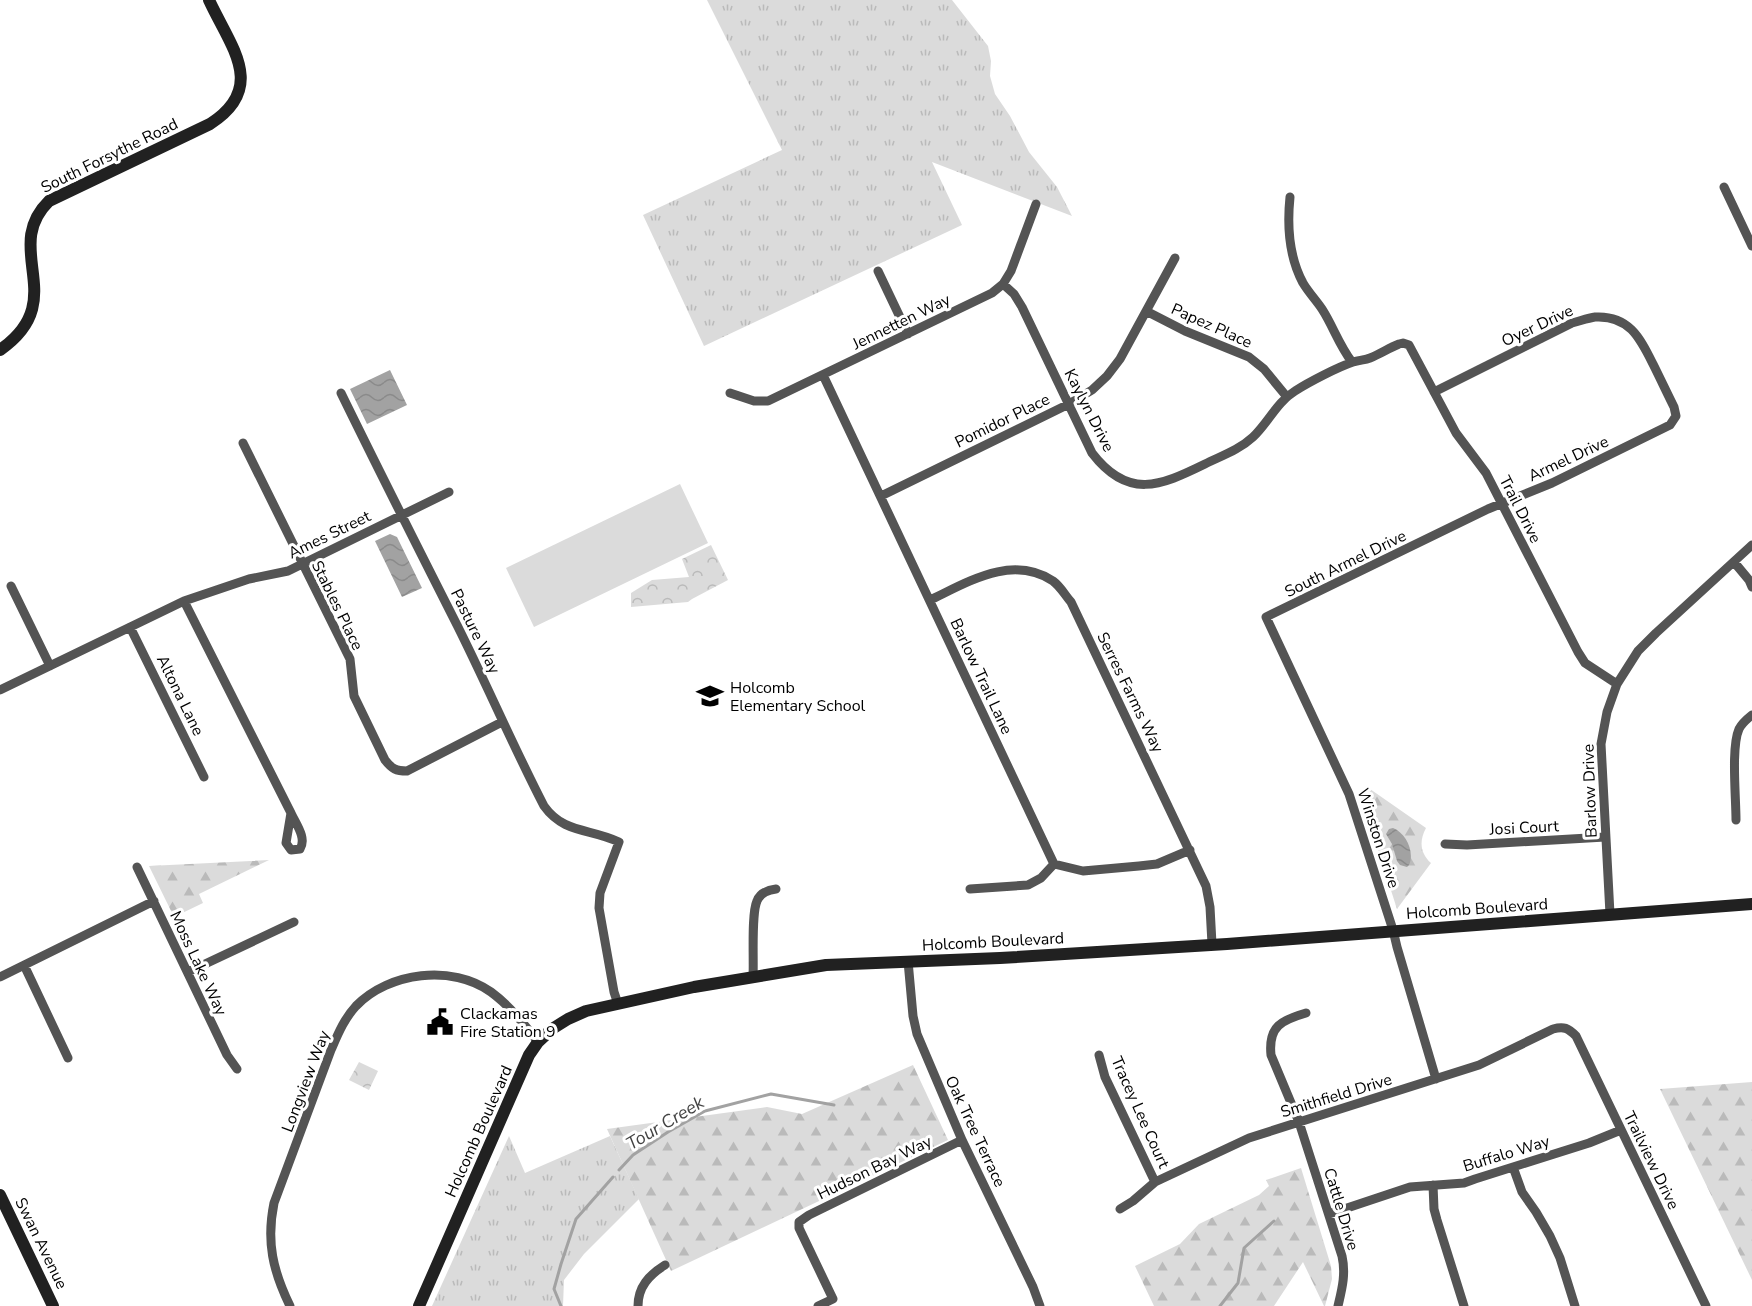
<svg xmlns="http://www.w3.org/2000/svg" width="1752" height="1306" viewBox="0 0 1752 1306" font-family="'Nunito Sans',sans-serif">
	<defs>
		<pattern id="grass-tufts" width="24" height="20" patternUnits="userSpaceOnUse" patternTransform="scale(1.5)"><rect width="24" height="20" fill="#dbdbdb"/><path d="M3 7l-1-3M5 7V3M7 7l1-3M15 17l-1-3M17 17v-4M19 17l1-3" fill="none" stroke="#bababa"/></pattern>
		<pattern id="forest-firs" width="22" height="20" patternUnits="userSpaceOnUse" patternTransform="scale(1.5)"><rect width="22" height="20" fill="#dbdbdb"/><path d="M5 1l3.5 6h-7zM16 11l3.5 6h-7z" fill="#bababa"/></pattern>
		<pattern id="park-crowns" width="20" height="18" patternUnits="userSpaceOnUse" patternTransform="scale(1.5)"><rect width="20" height="18" fill="#dbdbdb"/><path d="M2 6a3 3 0 1 1 6 0M12 15a3 3 0 1 1 6 0" fill="none" stroke="#bababa"/></pattern>
		<pattern id="water-waves" width="16" height="10" patternUnits="userSpaceOnUse" patternTransform="scale(1.5)"><rect width="16" height="10" fill="#a2a2a2"/><path d="M0 5q4-4 8 0t8 0" fill="none" stroke="#8a8a8a"/></pattern>
	</defs>
	<rect width="100%" height="100%" fill="#fff"/>
	<path fill="url(#grass-tufts)" d="M707,0H952L988,46L991,61L990,76L995,94L1010,116L1029,152L1057,187L1072,216L932,162L962,225L704,346L643,215L782,150Z
		M509,1136L525,1173L610,1136L639,1199L584,1254L564,1280L563,1306H432Z"/>
	<path fill="url(#forest-firs)" d="M1370,789L1426,828C1419,841 1420,853 1431,863L1397,909L1360,794Z
		M269,860L199,894L203,903L174,917L149,866Z
		M913,1065L948,1140L671,1271L607,1129L767,1107L802,1114Z
		M1752,1082V1280L1660,1089Z
		M1301,1168L1331,1266L1332,1279L1325,1306H1324L1303,1262L1274,1306H1154L1135,1266L1180,1244L1199,1224L1259,1195L1269,1186L1266,1180Z"/>
	<path fill="url(#park-crowns)" d="M711,545L728,580L692,599L688,602L631,607V593L652,580L689,577L682,559Z
		M359,1062L378,1071L369,1090L349,1080Z"/>
	<path fill="#dbdbdb" d="M680,484L708,543L534,627L506,568Z"/>
	<path fill="url(#water-waves)" d="M390,370L407,405L367,424L350,389Z
		M390,534L397,537L422,588L402,597L375,541Z
		M1393,828C1406,833 1415,852 1409,865L1407,867L1400,865L1397,861L1392,844L1386,834L1389,829Z"/>
	<g fill="none" stroke-linecap="round" stroke-linejoin="round">
		<path stroke="#a2a2a2" stroke-width="3" d="M619,1170L633,1155L668,1132L705,1111L771,1094L834,1105
			M561,1306L554,1289L561,1264L576,1219L613,1177
			M1220,1306L1238,1283L1244,1248L1274,1221"/>
		<path stroke="#545454" stroke-width="9" d="M1724,187L1752,246
			M1290,197C1287,226 1289,257 1303,283C1309,293 1316,300 1322,309C1333,326 1339,345 1352,362
			M878,271L908,334
			M1003,284L1014,294L1022,307L1092,453C1128,500 1160,486 1205,464C1221,456 1239,450 1253,437C1268,423 1277,402 1295,391C1309,382 1338,367 1353,362C1359,360 1365,360 1370,358C1380,354 1389,348 1399,344L1403,343L1409,345L1456,433L1486,473L1578,652L1585,663L1617,684
			M1146,311L1185,331L1249,357L1264,369L1287,397
			M823,375L1054,864L1083,871L1139,866L1157,864L1190,850
			M1434,392L1572,323C1580,321 1588,318 1595,317C1629,315 1640,338 1653,364C1660,378 1667,393 1674,407L1676,416L1670,425L1552,483L1488,509L1266,617L1349,794L1393,930L1397,947L1436,1079
			M341,393C379,471 418,548 457,625C487,685 513,746 544,806C564,834 590,828 619,842L600,893L599,908L614,992L618,1004
			M730,393L754,401H768L992,293L1003,284L1011,271L1036,204
			M243,443L350,659L354,696L385,760C392,769 396,771 407,771L502,722
			M881,496L1069,404L1092,390L1107,376L1120,359L1175,258
			M1734,562L1749,580L1752,587
			M11,586L50,666
			M930,600C968,582 1012,554 1053,581C1060,586 1065,595 1071,602L1206,886L1210,907L1212,944
			M184,601L291,813C296,824 307,838 300,849L291,850L286,843L291,813
			M130,627L204,777
			M0,690L184,601L249,579L288,571L449,492
			M1736,820C1736,797 1731,747 1739,729C1742,723 1747,719 1752,715
			M1445,844L1467,845L1605,837
			M137,867L227,1055L237,1069
			M970,889L1028,885L1041,878L1054,864
			M1610,914L1601,744L1607,712L1617,684L1638,651L1656,633L1752,545
			M908,961L913,1016L917,1034L962,1140L1033,1287L1040,1306
			M24,965L68,1058
			M188,972L294,922
			M0,977L154,901
			M753,977C754,960 751,914 757,901C760,893 768,890 776,889
			M1306,1013C1282,1020 1268,1026 1271,1055L1299,1122L1342,1256C1346,1274 1342,1289 1338,1306
			M1099,1055L1105,1077L1155,1182
			M1513,1167L1522,1192L1536,1212L1550,1236L1560,1258L1575,1306
			M1433,1185L1434,1209L1437,1220L1464,1306
			M1120,1209L1133,1201L1155,1182L1249,1138L1479,1065L1553,1029C1564,1026 1568,1028 1576,1036L1706,1306
			M1329,1214L1410,1187L1464,1183L1475,1179L1589,1143L1621,1130
			M290,1306C273,1271 266,1242 274,1203L331,1050C338,1034 344,1019 356,1006C389,972 452,964 491,992C510,1006 524,1024 538,1042
			M638,1306C638,1287 649,1275 665,1265
			M818,1306L833,1299L799,1228V1222L809,1215L962,1140"/>
		<path stroke="#212121" stroke-width="12" d="M0,350C72,300 0,249 49,201L210,124C268,87 230,46 209,0
			M0,1195L53,1306
			M419,1306L529,1055L538,1042L552,1029L568,1019L586,1011L694,987L826,965L1000,958L1227,944L1752,904"/>
	</g>
	<defs>
		<symbol id="school-bare" viewBox="-9 -9 18 18"><path d="M0-5L7-2L0 1L-7-2ZM-4 1L0 2.5L4 1V4Q0 6-4 4Z" fill="#000" stroke="#fff" stroke-width="2.5" paint-order="stroke"/></symbol>
		<symbol id="civic-bare" viewBox="-9 -9 18 18"><path d="M-.6-6.5H3V-4.5H.6V-3L4-1V1h2V6H-6V1h2V-1L-.6-3ZM-1.2 2.5V6h2.4V2.5Z" fill="#000" stroke="#fff" stroke-width="2.5" paint-order="stroke"/></symbol>
	</defs>
	<g fill-rule="evenodd">
		<use href="#school-bare" x="691" y="677" width="38" height="38"/>
		<use href="#civic-bare" x="421" y="1003" width="38" height="38"/>
	</g>
	<g text-anchor="middle" stroke-width="6" stroke-linejoin="round" paint-order="stroke">
		<g font-size="16" fill="#000" stroke="#fff">
			<text transform="translate(109 155) rotate(-26)" y="6">South Forsythe Road</text>
			<text transform="translate(901 321) rotate(-26)" y="6">Jennetten Way</text>
			<text transform="translate(1212 325) rotate(24)" y="6">Papez Place</text>
			<text transform="translate(1537 325) rotate(-25)" y="6">Oyer Drive</text>
			<text transform="translate(1090 410) rotate(63)" y="6">Kaylyn Drive</text>
			<text transform="translate(1002 420) rotate(-26)" y="6">Pomidor Place</text>
			<text transform="translate(1568 458) rotate(-25)" y="6">Armel Drive</text>
			<text transform="translate(1521 509) rotate(63)" y="6">Trail Drive</text>
			<text transform="translate(329 534) rotate(-26)" y="6">Ames Street</text>
			<text transform="translate(1345 563) rotate(-26)" y="6">South Armel Drive</text>
			<text transform="translate(338 605) rotate(64)" y="6">Stables Place</text>
			<text transform="translate(476 631) rotate(64)" y="6">Pasture Way</text>
			<text transform="translate(982 676) rotate(65)" y="6">Barlow Trail Lane</text>
			<text transform="translate(1131 692) rotate(64)" y="6">Serres Farms Way</text>
			<text transform="translate(181 695) rotate(64)" y="6">Altona Lane</text>
			<text transform="translate(1589 791) rotate(-92)" y="6">Barlow Drive</text>
			<text transform="translate(1524 827) rotate(-3)" y="6">Josi Court</text>
			<text transform="translate(1379 838) rotate(72)" y="6">Winston Drive</text>
			<text transform="translate(1477 908) rotate(-4)" y="6">Holcomb Boulevard</text>
			<text transform="translate(993 941) rotate(-3)" y="6">Holcomb Boulevard</text>
			<text transform="translate(199 963) rotate(65)" y="6">Moss Lake Way</text>
			<text transform="translate(305 1081) rotate(-69)" y="6">Longview Way</text>
			<text transform="translate(1336 1095) rotate(-17)" y="6">Smithfield Drive</text>
			<text transform="translate(1141 1112) rotate(66)" y="6">Tracey Lee Court</text>
			<text transform="translate(478 1131) rotate(-66)" y="6">Holcomb Boulevard</text>
			<text transform="translate(976 1131) rotate(65)" y="6">Oak Tree Terrace</text>
			<text transform="translate(1506 1153) rotate(-17)" y="6">Buffalo Way</text>
			<text transform="translate(1652 1160) rotate(64)" y="6">Trailview Drive</text>
			<text transform="translate(874 1167) rotate(-26)" y="6">Hudson Bay Way</text>
			<text transform="translate(1342 1209) rotate(73)" y="6">Cattle Drive</text>
			<text transform="translate(42 1243) rotate(64)" y="6">Swan Avenue</text>
		</g>
		<g font-size="16" fill="#000" stroke="#fff" text-anchor="start">
			<text x="730" y="693">Holcomb<tspan x="730" dy="18">Elementary School</tspan></text>
			<text x="460" y="1019">Clackamas<tspan x="460" dy="18">Fire Station 9</tspan></text>
		</g>
		<g font-size="18" font-style="italic" fill="#434343" stroke="#fff">
			<text transform="translate(665 1123) rotate(-31)" y="6">Tour Creek</text>
		</g>
	</g>
</svg>
